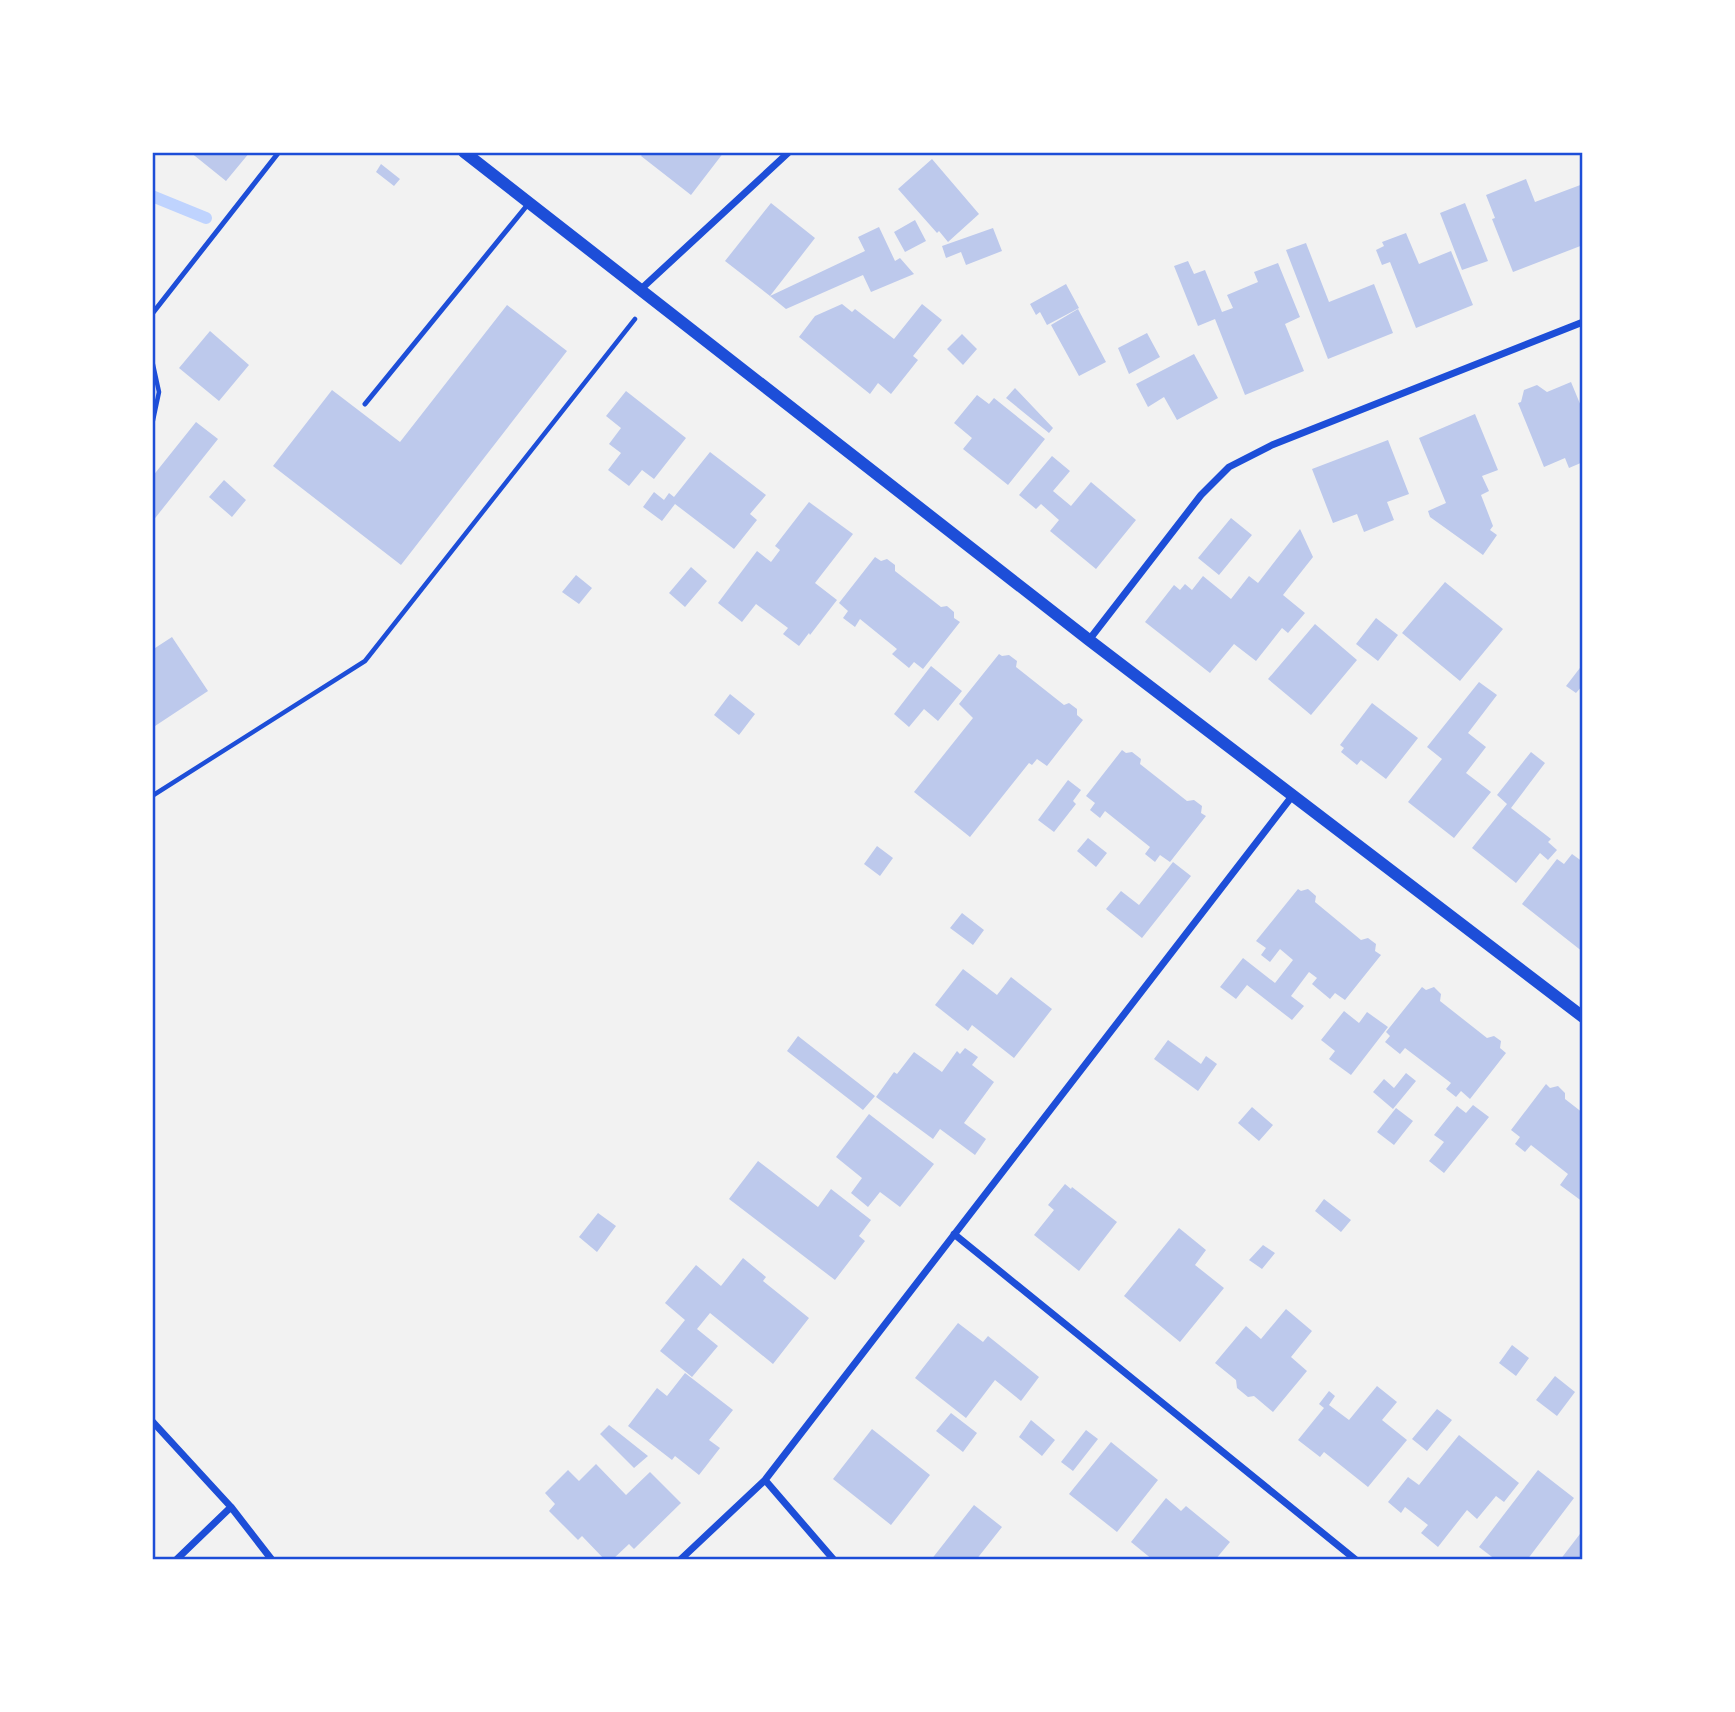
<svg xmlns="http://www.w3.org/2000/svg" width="1735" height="1712" viewBox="0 0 1735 1712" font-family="Ubuntu,sans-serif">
	<rect width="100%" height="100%" fill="#f2f2f2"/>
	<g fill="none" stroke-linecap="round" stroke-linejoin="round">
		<path stroke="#bfd3fe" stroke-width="12" d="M152,196L206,218"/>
	</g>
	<path fill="#bdc9ec" d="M190,152H250L226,181Z
		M644,152H724L691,195L641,156Z
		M932,159L979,214L948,242L939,231L937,233L898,189Z
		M381,164L400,179L394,186L376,172Z
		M1526,179L1535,202L1583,184V245L1513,272L1492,219L1495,218L1486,195Z
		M771,203L815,238L770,296L725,261Z
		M1465,203L1488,261L1462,270L1440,213Z
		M915,220L926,241L905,252L894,232Z
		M879,227L895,261L900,258L914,274L871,292L863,275L786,309L770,296L865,251L858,237Z
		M993,228L1002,251L966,265L961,252L946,258L942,246Z
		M1406,233L1419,264L1451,251L1473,305L1416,328L1390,262L1382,265L1376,250L1384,246L1382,242Z
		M1306,243L1329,302L1374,284L1393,333L1328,359L1286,250Z
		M1188,261L1194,274L1205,270L1222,312L1233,308L1227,295L1258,282L1254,272L1278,263L1300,317L1285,324L1304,371L1245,395L1215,319L1198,326L1174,266Z
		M1066,284L1079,308L1047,325L1040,312L1036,315L1030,304Z
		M842,304L852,312L855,309L894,339L922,304L942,320L913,356L918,360L891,394L878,383L870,394L799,337L815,316Z
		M507,305L567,351L401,565L273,466L332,390L400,442Z
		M1078,309L1106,362L1079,376L1051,325Z
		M210,331L249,365L219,401L179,368Z
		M1147,333L1160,357L1129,374L1118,348Z
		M962,334L977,349L963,365L947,349Z
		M1194,354L1218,398L1177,420L1164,397L1148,407L1136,384Z
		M1571,382L1583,411V462L1569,468L1565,458L1544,467L1518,403L1521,402L1524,390L1537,385L1547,392Z
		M1015,388L1053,428L1049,433L1006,398Z
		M626,391L686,438L654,479L642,470L629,486L608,470L621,453L609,444L621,428L606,416Z
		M977,395L989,404L994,398L1045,439L1008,485L963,449L972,438L954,423Z
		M1475,414L1498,470L1482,476L1489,491L1481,495L1493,526L1490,530L1497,535L1483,555L1430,517L1428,511L1446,503L1419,438Z
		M196,422L218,439L152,522V477Z
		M1388,440L1409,494L1387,502L1394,520L1364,532L1357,514L1333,523L1312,469Z
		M710,452L766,495L750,514L757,520L734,549L675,504L662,521L643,507L654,492L664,500L669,493L674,497Z
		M1052,456L1070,471L1053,491L1071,506L1091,482L1136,520L1096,569L1050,531L1059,520L1041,504L1036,509L1019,495Z
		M224,480L246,500L232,517L209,497Z
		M809,502L853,534L815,583L837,600L810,635L809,633L799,646L783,634L788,628L756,604L742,622L718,603L757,551L771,562L780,550L775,546Z
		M1231,518L1252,535L1219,575L1198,558Z
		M1300,529L1313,557L1283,595L1305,613L1288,633L1282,628L1256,661L1234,644L1210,673L1145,622L1174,585L1180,590L1185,584L1192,590L1203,576L1231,599L1249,576L1258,583Z
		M875,557L881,561L887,559L895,565V571L941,607L947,606L954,612V618L960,622L923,669L914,662L909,668L892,654L897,649L860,619L855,627L843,618L848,611L839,603Z
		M691,567L707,581L685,607L669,593Z
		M576,575L592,588L579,604L562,592Z
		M1445,582L1503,629L1460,681L1402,633Z
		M1376,618L1398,635L1378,661L1356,644Z
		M1315,624L1357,660L1311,715L1268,679Z
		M172,637L208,691L152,728V650Z
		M999,654L1002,656L1009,655L1017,661L1016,667L1064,705L1069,703L1077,709V715L1083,720L1047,766L1037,759L1032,765L1029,763L970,837L914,792L973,718L959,704Z
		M1583,664V685L1576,693L1566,686Z
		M931,666L962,691L938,721L924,709L909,727L894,714Z
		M1479,682L1497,695L1468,733L1486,747L1466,773L1491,792L1454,838L1408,802L1442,759L1427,747Z
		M730,694L755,714L739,735L714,715Z
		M1372,703L1418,738L1386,779L1361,760L1357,765L1341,752L1344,748L1340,745Z
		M1122,750L1126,753L1132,752L1141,759L1140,764L1187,801L1194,800L1202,806L1201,813L1206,816L1170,862L1160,855L1155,862L1145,854L1150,847L1105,811L1100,818L1090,810L1095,803L1086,796Z
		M1531,752L1545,763L1511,808L1551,839L1548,842L1557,850L1548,860L1540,853L1516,883L1472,848L1507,804L1497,795Z
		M1068,780L1081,790L1073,801L1076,804L1054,832L1038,820Z
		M1088,838L1107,853L1096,867L1077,851Z
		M877,846L893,858L880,876L864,864Z
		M1572,854L1583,862V952L1522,904L1557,859L1564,864Z
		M1173,862L1191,876L1142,938L1106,909L1121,891L1139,905Z
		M1298,889L1301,891L1308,889L1316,896L1315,902L1361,940L1368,938L1376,944L1375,951L1381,955L1345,1000L1335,993L1330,999L1312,984L1317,978L1309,972L1291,996L1304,1006L1292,1020L1247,985L1236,999L1220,987L1243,958L1275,983L1293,960L1280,949L1270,962L1261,955L1266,948L1256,941Z
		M962,913L984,930L973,945L950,928Z
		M963,969L997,995L1011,977L1052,1009L1014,1058L972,1025L968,1031L935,1005Z
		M1422,987L1426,990L1434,987L1441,994L1440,1001L1487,1038L1494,1036L1501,1041L1500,1048L1506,1053L1470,1099L1461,1091L1456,1097L1446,1089L1451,1083L1405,1048L1400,1054L1385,1042L1390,1036L1386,1032Z
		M1344,1011L1359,1023L1367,1012L1388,1027L1351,1075L1329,1059L1335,1051L1321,1040Z
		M798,1036L875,1096L863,1110L787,1051Z
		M1168,1040L1201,1064L1206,1056L1217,1064L1198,1091L1154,1059Z
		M965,1048L978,1057L972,1065L994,1082L964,1123L986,1139L975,1155L940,1129L933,1139L876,1097L894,1072L897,1074L914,1052L942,1072L957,1051L960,1054Z
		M1406,1073L1416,1081L1393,1109L1373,1092L1384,1079L1394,1088Z
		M1546,1084L1550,1088L1558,1086L1565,1093V1099L1583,1113V1202L1560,1185L1568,1174L1531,1145L1525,1152L1515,1144L1520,1137L1511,1130Z
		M1473,1105L1489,1117L1444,1173L1429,1161L1444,1142L1434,1135L1457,1106L1466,1113Z
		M1252,1107L1273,1125L1259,1141L1238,1123Z
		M1396,1108L1413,1121L1394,1145L1377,1132Z
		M869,1114L934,1164L900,1207L880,1192L868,1207L851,1193L862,1178L836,1157Z
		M758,1161L818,1207L831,1189L871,1220L859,1236L865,1241L835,1280L729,1199Z
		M1065,1184L1071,1189L1072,1187L1117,1222L1079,1271L1034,1235L1054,1210L1048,1205Z
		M1324,1199L1351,1220L1341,1232L1315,1211Z
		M598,1213L616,1226L597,1252L579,1237Z
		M1179,1228L1206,1250L1195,1265L1224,1288L1180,1342L1124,1296Z
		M1263,1245L1275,1253L1262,1269L1249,1260Z
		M743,1258L766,1277L763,1281L809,1318L773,1364L710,1313L697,1329L718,1346L692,1377L660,1351L685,1320L665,1303L696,1265L721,1286Z
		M1286,1309L1312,1331L1291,1357L1307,1371L1273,1412L1254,1396L1248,1397L1237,1388L1236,1380L1215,1363L1246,1326L1261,1339Z
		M958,1323L983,1342L988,1336L1039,1377L1021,1401L995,1380L966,1418L915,1378Z
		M1512,1345L1529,1358L1516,1376L1499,1363Z
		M685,1373L733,1410L709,1440L720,1448L699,1475L675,1456L672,1460L628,1426L657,1388L667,1396Z
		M1555,1376L1575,1392L1557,1416L1536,1400Z
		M1377,1386L1397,1402L1382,1420L1407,1440L1368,1487L1324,1452L1320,1457L1298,1440L1324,1408L1319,1404L1329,1391L1335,1396L1329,1405L1349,1420Z
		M1437,1409L1452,1420L1427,1451L1412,1439Z
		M951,1413L977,1433L963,1452L936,1431Z
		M1031,1420L1055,1440L1042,1456L1019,1437Z
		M609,1425L648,1456L634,1468L600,1434Z
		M872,1429L930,1475L891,1525L833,1479Z
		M1086,1430L1098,1439L1073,1471L1061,1462Z
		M1459,1435L1519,1483L1504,1502L1496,1496L1477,1519L1467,1510L1438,1547L1421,1533L1428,1525L1405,1507L1401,1513L1388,1502L1408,1477L1419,1485Z
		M1111,1442L1158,1480L1117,1532L1069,1494Z
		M596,1464L626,1495L650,1472L681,1503L634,1549L629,1544L612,1560H605L582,1536L578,1540L549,1511L555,1504L545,1493L568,1470L579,1481Z
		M1538,1470L1574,1498L1527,1560H1496L1479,1547Z
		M1166,1498L1181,1511L1186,1506L1230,1542L1215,1560H1153L1131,1542Z
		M974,1505L1002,1527L976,1560H931Z
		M1583,1530V1560H1560Z"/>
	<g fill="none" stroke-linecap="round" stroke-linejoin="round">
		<path stroke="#1d4ed8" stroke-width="4.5" d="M152,360L159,392L152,425
			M152,796L365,661L635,319"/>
		<path stroke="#1d4ed8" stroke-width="5" d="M152,314L279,152
			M365,404L529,203"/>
		<path stroke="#1d4ed8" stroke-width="7" d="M640,290L789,152
			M1089,640L1201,495L1229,467L1272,445L1583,322
			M954,1234L1356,1560
			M152,1421L231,1507L272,1560
			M765,1480L834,1560
			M176,1560L231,1507
			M680,1560L765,1480L1293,795"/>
		<path stroke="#1d4ed8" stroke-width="12" d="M464,152L1089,640L1583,1017"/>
	</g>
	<rect width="1735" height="1712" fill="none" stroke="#ffffff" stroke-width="308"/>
	<rect x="154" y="154" width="1427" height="1404" fill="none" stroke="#1d4ed8" stroke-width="2.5"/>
</svg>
